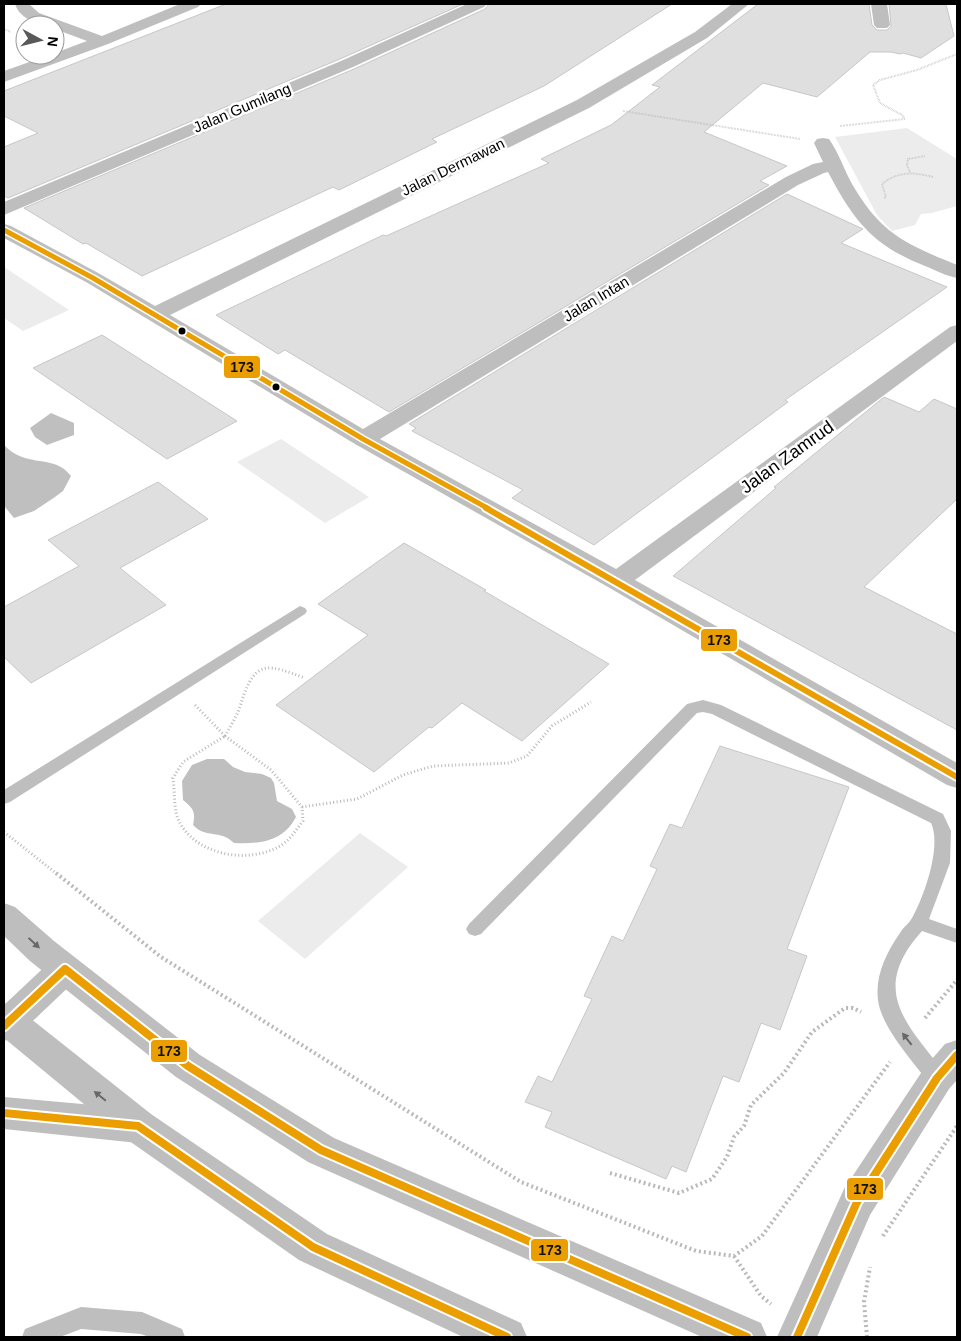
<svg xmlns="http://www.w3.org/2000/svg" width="961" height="1341" viewBox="0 0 961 1341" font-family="Arial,sans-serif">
	<rect width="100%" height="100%" fill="#fff"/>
	<path fill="#ececec" d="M907,128L957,159V206L932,213L921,214L915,225L892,231L877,215L835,137Z
		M4,267L69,310L23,331L4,318Z
		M281,439L369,497L325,523L237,462Z
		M360,833L408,867L305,959L258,921Z"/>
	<path fill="#bfbfbf" d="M51,413L74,423V435L47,445L35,437L30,428Z
		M4,445C26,469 54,453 71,476L63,491L55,497L34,511L14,518L5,507L4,508Z
		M207,759H224L233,767L245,772L262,774L271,778L274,783L277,801L292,809L296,817C283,842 260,844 234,843C220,829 206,839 193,825C196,812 193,808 183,800L182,781L192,765Z"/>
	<path fill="#dfdfdf" stroke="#c7c7c7" d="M226,4H463L340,59L8,198L4,196V147L38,133L4,116V91Z
		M489,4H672L544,86L432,139L437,142L339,190L333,187L142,276L86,243L83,244L24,208L354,69L485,9Z
		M758,4H869L872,25L877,30H887L891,26L889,4H946L954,36L921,58L903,53L900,54L891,52H870L817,97L763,83L704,132L787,166L760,181L769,185L389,412L285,350L278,354L216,315L383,235L386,236L549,163L541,159L611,125L660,87L652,85Z
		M787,194L863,229L841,243L947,287L785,400L788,402L594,545L512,498L523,490L412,431L416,428L409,424Z
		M102,335L237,421L167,459L33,368Z
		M884,397L919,412L934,399L957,409V499L864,587L957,634V730L673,576L776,488L774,487Z
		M158,482L208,519L120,568L166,605L31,683L4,657V607L79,566L48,540Z
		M404,543L486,590L484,591L609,664L522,741L462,703L432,728L429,727L374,772L276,705L368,635L318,604Z
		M720,746L849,787L787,949L807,956L780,1030L761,1023L739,1082L723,1076L686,1172L672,1166L666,1179L545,1127L552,1112L525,1102L538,1076L552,1082L592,999L584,996L612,936L623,941L657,869L650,866L670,824L682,828Z"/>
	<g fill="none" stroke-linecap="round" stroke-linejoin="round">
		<path stroke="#b9b9b9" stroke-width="2" stroke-dasharray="0.5 1" stroke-linecap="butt" d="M4,29L11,32
			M623,111L800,139
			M840,126L905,119L902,115L880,103L873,85L880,80L917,70L957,54
			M910,172L907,165L908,159L925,156
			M884,198L886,197L882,184C898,171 914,172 933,177"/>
		<path stroke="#b9b9b9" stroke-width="3" stroke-dasharray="1 2.5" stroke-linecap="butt" d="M195,705L225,736
			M225,736L271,770L302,807L303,821C296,830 290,840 280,846C249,864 198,856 180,823C173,811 175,792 173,778L183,762Z
			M225,736C231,725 239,713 242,700C256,658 269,665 305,678
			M302,807L357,799L403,775L433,766L509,763L527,756L552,726L591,702
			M4,832L57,874"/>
		<path stroke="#b9b9b9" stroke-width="4" stroke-dasharray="2 3" stroke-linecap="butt" d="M56,873L161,957L521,1182L696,1251L734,1256L762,1236L890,1062
			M925,1018L957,980
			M610,1173L679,1193L712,1179L727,1157L734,1137L744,1126L751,1105L784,1073L812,1032L845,1008H853L861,1012
			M883,1236L957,1126
			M734,1256L761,1296L771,1304
			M867,1337L864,1302L870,1267"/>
		<path fill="#bebebe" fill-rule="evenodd" d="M300,606L305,608L307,611L305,614L10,802L4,804V790Z
			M703,700L721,705L943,814L951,831L950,863L929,919L957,929V943L922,931C869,990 906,1023 944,1072L947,1078L944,1084L937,1087L930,1084C914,1063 881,1027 878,1000C875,976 886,953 900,933C903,927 909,924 912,918C924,897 942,846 931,823L712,714L703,712L697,713L481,934L475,936L469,934L466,929L469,924L687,704Z
			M81,1307L142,1312L182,1329L185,1337H149L141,1334L81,1329L60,1337H22L25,1329Z"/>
		<path fill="#bebebe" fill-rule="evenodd" d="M15,4H29L39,13L102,36L180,4H201L198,7L108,44L4,82V71L49,55H55V53L87,41L55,29V25C40,25 20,20 15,4Z
			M467,4H487L484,7L353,67L4,215V202L341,61Z
			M732,4H749L707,38L589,108L170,315L363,429L786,177L813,164L823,162L814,143L817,139L823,138L829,139C839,153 844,170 852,184C881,234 906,244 957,265V278C946,276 935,270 925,266C872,245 854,221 828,172L824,173L798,185L380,439L616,569L950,327L957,325V341L635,580L957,763V788L947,785L608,587L355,444L86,282L4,238V224L11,226L100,274L155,306L577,100L695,32Z
			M871,4H887L890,25L887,28H877L874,25Z
			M65,955L77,959L82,969L77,979L16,1037L4,1041V1005L53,959Z
			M957,1040V1080L949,1089L870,1215L817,1337H777L844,1189L925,1067L945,1044Z
			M4,1097L138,1109L151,1114L156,1126L151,1138L138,1143L4,1129Z"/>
		<path fill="#bebebe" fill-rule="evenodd" d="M4,903L15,907L54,941L200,1055L334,1138L761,1323L767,1337H702L308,1162L176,1077L30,961L4,936Z
			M4,1003L16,1007L151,1114L327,1234L521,1323L527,1337H463L299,1260L125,1138L4,1038Z"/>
		<defs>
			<path id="bus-1-far2" d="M4,230L93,278L363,439L489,509"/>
			<path id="bus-1-far1" d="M486,508L957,777"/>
			<path id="bus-1" d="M4,1026L65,969L188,1066L321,1150L747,1337
				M4,1113L138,1126L313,1247L507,1337
				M797,1337L857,1202L937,1078L957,1055"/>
		</defs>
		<use href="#bus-1-far2" stroke="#fff" stroke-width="8"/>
		<use href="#bus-1-far1" stroke="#fff" stroke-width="10"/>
		<use href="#bus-1" stroke="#fff" stroke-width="12"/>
		<use href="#bus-1-far2" stroke="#eb9e00" stroke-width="5"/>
		<use href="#bus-1-far1" stroke="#eb9e00" stroke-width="6"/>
		<use href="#bus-1" stroke="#eb9e00" stroke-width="8"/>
	</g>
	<defs><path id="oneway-solid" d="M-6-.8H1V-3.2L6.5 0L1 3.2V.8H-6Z" transform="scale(1.25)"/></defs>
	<g fill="#686868">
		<use href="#oneway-solid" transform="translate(34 943) rotate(43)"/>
		<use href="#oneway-solid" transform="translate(907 1039) rotate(-128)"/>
		<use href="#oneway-solid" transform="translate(100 1096) rotate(-141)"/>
	</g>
	<g fill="#000" stroke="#fff" stroke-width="2">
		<circle cx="182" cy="331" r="4.5"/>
		<circle cx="276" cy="387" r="4.5"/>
	</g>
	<g text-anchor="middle" stroke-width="5" stroke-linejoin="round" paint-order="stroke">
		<g font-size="15" fill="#000" stroke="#fff">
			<text transform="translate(242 108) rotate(-23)" y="5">Jalan Gumilang</text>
			<text transform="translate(453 167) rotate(-26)" y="5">Jalan Dermawan</text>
			<text transform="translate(596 299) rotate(-31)" y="5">Jalan Intan</text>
		</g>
		<g font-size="18" fill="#000" stroke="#fff">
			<text transform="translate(787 457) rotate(-36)" y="6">Jalan Zamrud</text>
		</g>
	</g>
	<g stroke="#fff" stroke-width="2">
		<rect x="223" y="355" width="38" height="24" rx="5" fill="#eb9e00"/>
		<rect x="700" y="628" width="38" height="24" rx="5" fill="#eb9e00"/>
		<rect x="150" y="1039" width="38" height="24" rx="5" fill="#eb9e00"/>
		<rect x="846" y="1177" width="38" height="24" rx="5" fill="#eb9e00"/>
		<rect x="530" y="1238" width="39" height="24" rx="5" fill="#eb9e00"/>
	</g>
	<g font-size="14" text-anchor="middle" font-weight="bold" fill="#111">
		<text x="242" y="372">173</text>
		<text x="719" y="645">173</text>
		<text x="169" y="1056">173</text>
		<text x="865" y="1194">173</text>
		<text x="550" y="1255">173</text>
	</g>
	<rect width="961" height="1341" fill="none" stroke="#000000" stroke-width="10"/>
	<g transform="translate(40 40) rotate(97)"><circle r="24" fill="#ffffff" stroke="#999999"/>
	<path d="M0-4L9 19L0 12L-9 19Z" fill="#595959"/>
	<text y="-8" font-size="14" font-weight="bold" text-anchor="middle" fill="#000000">N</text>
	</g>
</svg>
